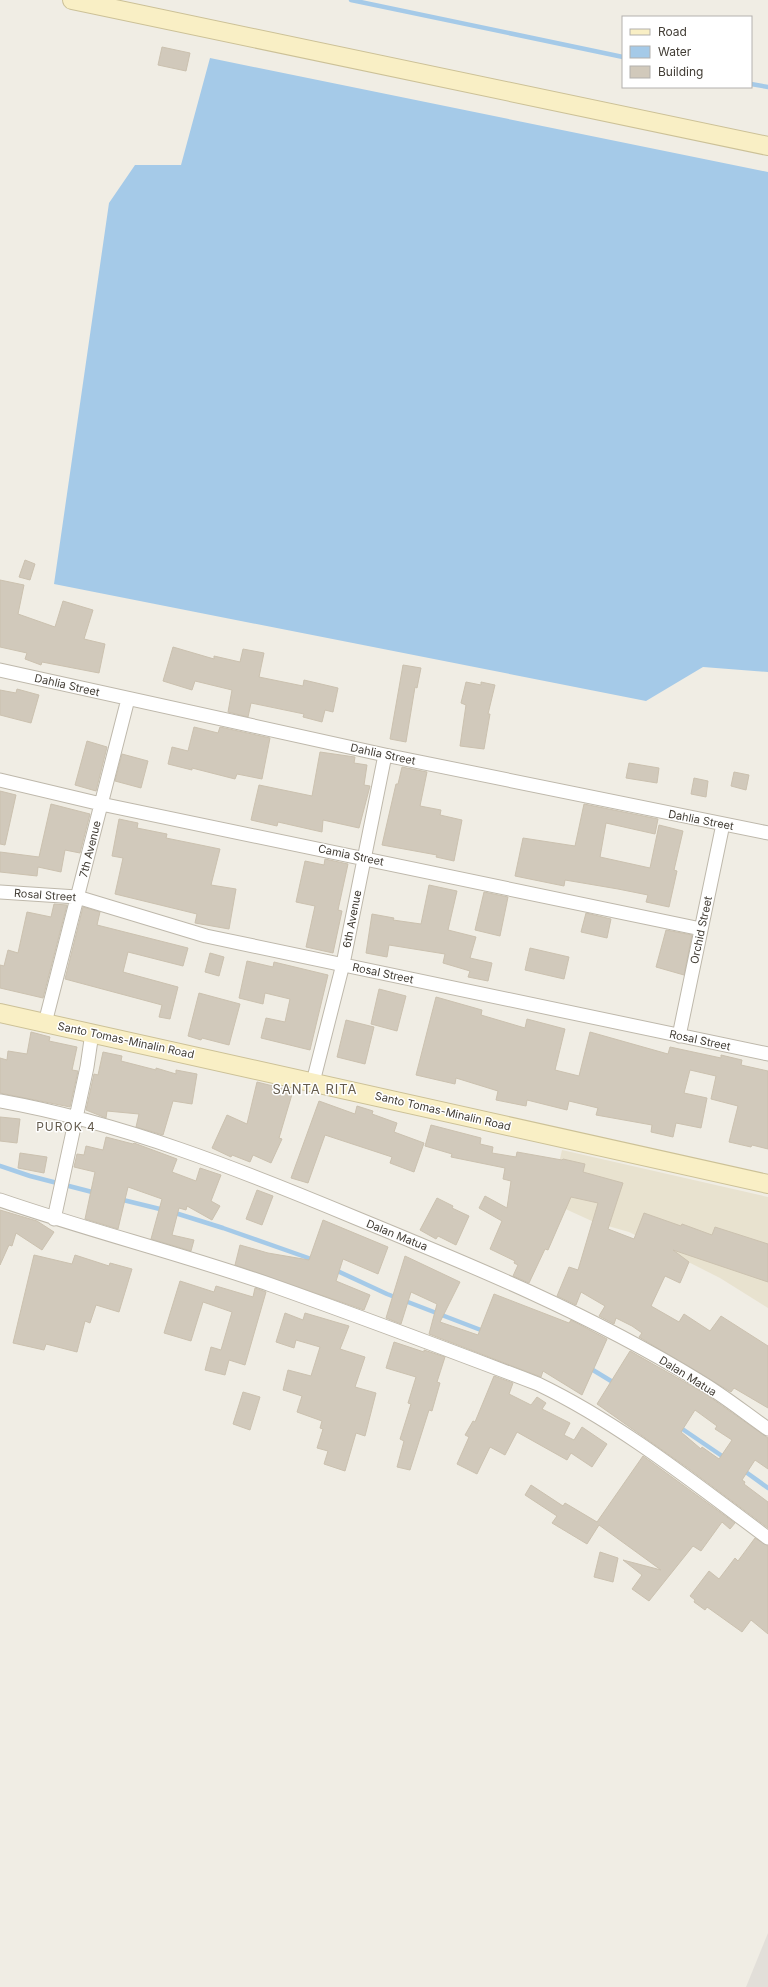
<svg xmlns="http://www.w3.org/2000/svg" width="768" height="1987" viewBox="0 0 768 1987" font-family="Inter,sans-serif">
	<rect width="100%" height="100%" fill="#f0ede4"/>
	<path fill="#e2dfd9" d="M768,1933V1987H746Z"/>
	<path fill="#e8e2cf" d="M562,1150L768,1197V1308L720,1278L629,1232L594,1222L550,1202Z"/>
	<path fill="#a5cae8" d="M210,58L768,172V672L703,667L646,701L54,584L109,203L135,165H181Z"/>
	<g fill="none" stroke-linecap="round" stroke-linejoin="round">
		<path stroke="#a5cae8" stroke-width="4.5" d="M351,0L623,57
			M751,84L768,87
			M0,1166L30,1176L96,1193
			M119,1199L164,1210
			M172,1212L223,1228L314,1260
			M333,1269L387,1294L486,1332
			M588,1367L616,1384
			M678,1426L725,1458
			M743,1470L768,1488"/>
	</g>
	<path fill="#d1c9bb" stroke="#cbc1af" fill-rule="evenodd" d="M162,47L190,53L186,71L158,65Z
		M25,560L35,564L30,580L19,577Z
		M0,580L24,585L18,614L55,627L63,601L93,610L84,639L105,644L99,673L42,662L41,665L25,659L27,653L0,647Z
		M173,647L214,659V656L240,662L243,649L264,653L259,677L303,686L304,680L338,688L333,712L325,710L322,722L303,717L304,714L251,703L248,717L228,712L232,690L195,681L192,690L163,681Z
		M403,665L421,668L417,688L415,687L406,742L390,739Z
		M466,682L481,685V682L495,685L488,714H490L484,749L460,746L466,705L461,703Z
		M17,689L39,695L31,723L0,715V690L16,693Z
		M194,727L218,733L220,727L270,738L262,779L237,774L235,779L192,768V770L168,764L172,747L188,751Z
		M87,741L107,747L96,791L75,785Z
		M320,752L355,757L354,763L367,765L364,785L370,786L359,828L323,820L322,832L278,822L277,826L251,820L259,785L312,796Z
		M122,754L148,761L141,788L115,781Z
		M629,763L659,768L657,783L626,778Z
		M402,767L427,772L420,806L441,810L440,815L462,820L454,861L436,857L437,855L382,845L396,784H398Z
		M734,772L749,775L746,790L731,786Z
		M694,778L708,781L706,797L691,794Z
		M0,791L16,795L5,845L0,844Z
		M51,804L90,814L80,853L65,850L61,872L38,867L37,876L0,872V852L39,857Z
		M584,804L658,819L655,834L606,823L600,857L650,868L659,825L683,831L674,870L677,871L669,907L646,902L648,895L618,889L565,880L564,886L515,876L523,838L575,846Z
		M119,819L138,823L137,828L167,834L166,838L220,849L211,885L236,889L229,929L195,923L197,914L115,894L123,858L112,856Z
		M325,859L348,864L338,910L342,911L333,953L306,947L315,906L296,902L305,861L324,865Z
		M429,885L457,891L448,930L476,937L470,958L492,963L488,981L468,977L470,971L443,963L445,954L389,945L387,957L366,953L372,914L394,918L393,920L421,924Z
		M484,892L508,897L500,936L475,930Z
		M54,904L67,905L43,998L0,988V965L4,966L8,950L18,953L27,912L51,917Z
		M83,907L100,912L97,925L188,948L183,966L128,952L123,972L178,987L170,1019L159,1017L162,1005L65,979Z
		M586,913L611,919L607,938L581,932Z
		M666,930L692,935L684,975L656,967Z
		M530,948L569,957L564,979L525,970Z
		M210,953L224,957L219,976L205,972Z
		M247,961L273,967L274,962L328,975L310,1050L261,1038L266,1018L285,1022L290,999L265,993L263,1004L239,998Z
		M379,989L406,996L397,1031L371,1024Z
		M199,993L240,1004L229,1045L202,1038L201,1040L188,1036Z
		M436,997L482,1010L481,1015L525,1028L527,1019L565,1029L555,1070L579,1076L590,1032L668,1054L670,1047L721,1058V1055L742,1060L741,1065L768,1071V1149L752,1145L751,1147L729,1142L738,1106L711,1099L716,1076L690,1070L684,1093L707,1098L701,1128L676,1123L673,1137L651,1132L652,1125L596,1115L598,1108L569,1101L567,1110L527,1100L526,1106L496,1100L498,1091L456,1078L455,1084L416,1075Z
		M346,1020L374,1027L365,1064L337,1057Z
		M31,1032L50,1037L49,1041L77,1047L72,1070L78,1071L70,1107L0,1093V1058L7,1060L8,1051L27,1054Z
		M103,1052L122,1056L121,1061L156,1070V1068L176,1074V1070L197,1074L192,1104L173,1101L163,1135L136,1127L139,1114L107,1111L106,1118L86,1110L94,1074L98,1075Z
		M257,1082L293,1091L279,1138L282,1139L271,1163L253,1155L250,1162L232,1155L231,1157L212,1148L227,1115L247,1124Z
		M319,1101L355,1114L357,1106L373,1111L372,1114L397,1123L394,1132L424,1143L414,1172L390,1163L392,1157L325,1135L308,1183L291,1178Z
		M0,1117L20,1119L17,1143L0,1141Z
		M431,1125L481,1138L480,1144L493,1147L492,1153L516,1157L517,1152L562,1160L563,1159L585,1164L583,1172L623,1183L608,1229L634,1239L644,1213L681,1226L682,1224L712,1235L715,1227L768,1244V1282L673,1250L689,1262L680,1283L665,1276L651,1306L679,1322L684,1314L710,1331L721,1316L768,1346V1408L734,1388L731,1392L639,1337L642,1333L632,1326L616,1318L614,1324L599,1316L605,1306L581,1292L576,1305L557,1296L569,1267L578,1270L598,1203L571,1197L548,1250L545,1249L529,1283L513,1276L518,1265L514,1263L515,1261L490,1249L502,1221L479,1208L485,1196L507,1208L511,1181L503,1179L505,1168L451,1157L452,1154L425,1146Z
		M106,1137L133,1144L134,1143L177,1159L172,1172L196,1181L200,1168L221,1175L211,1201L220,1206L212,1220L187,1206L186,1210L179,1208L172,1235L194,1240L191,1251L151,1239L162,1199L128,1187L118,1229L85,1219L95,1172L74,1167L77,1154L84,1155L86,1146L103,1150Z
		M20,1153L47,1157L44,1173L18,1168Z
		M257,1190L273,1196L262,1225L246,1219Z
		M437,1198L453,1206L452,1208L469,1216L456,1245L438,1236L436,1239L420,1230Z
		M0,1210L37,1221L54,1232L42,1250L16,1233L12,1246L9,1245L0,1265Z
		M323,1220L388,1247L378,1274L343,1259L336,1281L370,1295L364,1310L235,1265L240,1245L268,1253L309,1260Z
		M34,1255L72,1264L75,1255L109,1266L110,1263L132,1269L119,1312L96,1305L90,1323L85,1321L77,1352L46,1344L44,1350L13,1343Z
		M405,1256L460,1282L440,1322L478,1335L494,1294L569,1323L571,1320L607,1339L582,1395L543,1371L541,1377L429,1334L437,1304L411,1292L401,1324L386,1318Z
		M180,1281L214,1292L216,1286L253,1297L255,1288L266,1292L245,1365L229,1360L225,1375L205,1370L211,1347L221,1350L232,1312L203,1302L191,1341L164,1333Z
		M285,1313L303,1320L305,1313L349,1326L340,1349L365,1357L355,1387L376,1393L365,1436L356,1433L345,1471L324,1464L328,1451L317,1448L323,1429L320,1428L322,1421L297,1412L302,1396L283,1390L288,1370L311,1376L320,1347L296,1340L294,1348L276,1342Z
		M394,1342L424,1352V1350L445,1357L437,1382L440,1383L432,1411L429,1410L410,1470L397,1467L404,1441L400,1439L411,1404L408,1403L416,1377L386,1368Z
		M630,1351L704,1393L768,1438V1469L755,1460L742,1480L745,1482L744,1484L768,1502V1528L689,1469L597,1404ZM695,1410L717,1426L715,1429L732,1440L719,1459L702,1447L701,1449L681,1432Z
		M494,1376L513,1383L509,1394L531,1405L537,1397L546,1403L542,1409L570,1423L564,1435L574,1440L582,1427L607,1444L592,1467L571,1453L567,1460L517,1432L505,1455L490,1447L477,1474L457,1464L469,1437L465,1435L473,1421L475,1422Z
		M243,1392L260,1397L250,1430L233,1424Z
		M643,1456L735,1523L730,1529L722,1522L701,1551L693,1546L649,1601L632,1589L642,1575L623,1560L661,1570L599,1525L587,1544L552,1523L557,1516L525,1495L531,1485L563,1506L565,1503L597,1522Z
		M755,1538L768,1546V1634L751,1620L742,1632L707,1607L705,1610L694,1602L695,1600L690,1596L709,1571L719,1579L735,1558L738,1561Z
		M600,1552L618,1558L613,1582L594,1577Z"/>
	<g fill="none" stroke-linecap="round" stroke-linejoin="round">
		<defs>
			<path id="street" d="M0,670L385,755L768,833
				M0,780L101,804L701,929
				M0,892L77,897L206,936L768,1054
				M45,1023L128,699
				M679,1036L723,824
				M313,1082L343,964L385,755
				M0,1101C123,1123 241,1170 356,1218C473,1266 590,1314 699,1381C723,1395 745,1413 768,1429
				M0,1200C90,1231 182,1254 271,1285C361,1317 449,1350 538,1384C621,1424 694,1483 768,1538
				M54,1219L87,1067L92,1033"/>
			<path id="secondary" d="M72,0L768,146
				M0,1013L768,1184"/>
		</defs>
		<use href="#street" stroke="#beb8ab" stroke-width="15"/>
		<use href="#secondary" stroke="#ccc197" stroke-width="20"/>
		<use href="#street" stroke="#fff" stroke-width="13"/>
		<use href="#secondary" stroke="#f9efc5" stroke-width="18"/>
	</g>
	<g text-anchor="middle" stroke-width="3" stroke-linejoin="round" paint-order="stroke">
		<g font-size="11" fill="#423d35" stroke="#fff">
			<text transform="translate(67 685) rotate(13)" y="4">Dahlia Street</text>
			<text transform="translate(383 754) rotate(12)" y="4">Dahlia Street</text>
			<text transform="translate(701 820) rotate(11)" y="4">Dahlia Street</text>
			<text transform="translate(90 849) rotate(-76)" y="4">7th Avenue</text>
			<text transform="translate(351 855) rotate(12)" y="4">Camia Street</text>
			<text transform="translate(45 895) rotate(4)" y="4">Rosal Street</text>
			<text transform="translate(352 919) rotate(-79)" y="4">6th Avenue</text>
			<text transform="translate(701 930) rotate(-78)" y="4">Orchid Street</text>
			<text transform="translate(383 973) rotate(12)" y="4">Rosal Street</text>
			<text transform="translate(126 1040) rotate(12)" y="4">Santo Tomas-Minalin Road</text>
			<text transform="translate(700 1040) rotate(12)" y="4">Rosal Street</text>
			<text transform="translate(443 1111) rotate(13)" y="4">Santo Tomas-Minalin Road</text>
			<text transform="translate(397 1235) rotate(22)" y="4">Dalan Matua</text>
			<text transform="translate(688 1376) rotate(32)" y="4">Dalan Matua</text>
		</g>
		<g font-size="12" letter-spacing="1" fill="#645b4d" stroke="#fff">
			<text x="66" y="1131">PUROK 4</text>
		</g>
		<g font-size="13" letter-spacing="1" fill="#645b4d" stroke="#fff">
			<text x="315" y="1094">SANTA RITA</text>
		</g>
	</g>
	<rect x="622" y="16" width="130" height="72" fill="#ffffff" stroke="#b3b1ae"/>
	<rect x="630" y="29" width="20" height="6" fill="#f9efc5" stroke="#b3b1ae"/>
	<text x="658" y="36" font-size="12" fill="#423d35">Road</text>
	<rect x="630" y="46" width="20" height="12" fill="#a5cae8" stroke="#b3b1ae"/>
	<text x="658" y="56" font-size="12" fill="#423d35">Water</text>
	<rect x="630" y="66" width="20" height="12" fill="#d1c9bb" stroke="#b3b1ae"/>
	<text x="658" y="76" font-size="12" fill="#423d35">Building</text>
</svg>
